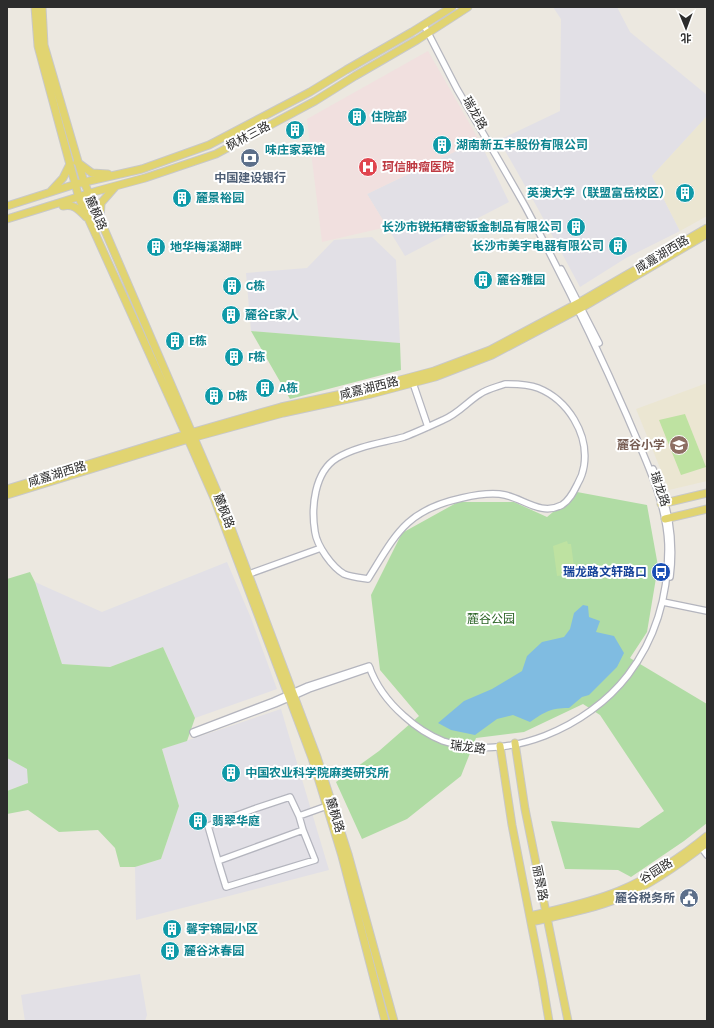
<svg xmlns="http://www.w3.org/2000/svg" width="714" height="1028" viewBox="0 0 714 1028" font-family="'Alegreya Sans','Noto Sans SC',sans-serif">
	<rect width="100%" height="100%" fill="#ece8e0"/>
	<path fill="#e2e0e6" d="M553,7H617L630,32L707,95V116L652,176L680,231L626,258L580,287L537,207L499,140L560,111L561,19Z
		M479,140L509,202L405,256L367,194Z
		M372,237L396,260L400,343L251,331L246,273L307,268L334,240Z
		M227,562L251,618L277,689L195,718L163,647L110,667L62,664L35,582L102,612Z
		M281,709L329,870L136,920L135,867L161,859L179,806L162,749Z
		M7,758L28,769V783L7,791Z
		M140,974L147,1015L145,1021H25L21,995Z"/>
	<path fill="#ebe6d2" d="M707,116V216L680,231L652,176Z
		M707,383V481L669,490L636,409Z"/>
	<path fill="#f1e0df" d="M428,51L479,140L367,194L387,227L322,242L307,119Z"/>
	<path fill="#b0dca4" d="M251,331L400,343L401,370L290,399Z
		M577,492L647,505L658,566L647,632L630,658L707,704V823L684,841L631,877L618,870L565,869L551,821L639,828L664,811L600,715L583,704L524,732L476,738L461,776L407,819L362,839L336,782L379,751L419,716L380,670L371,595L402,533L458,502H514L547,517Z
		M30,572L35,582L62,664L110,667L163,647L195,718L187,741L162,749L179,806L161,859L135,867H120L115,848L98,830L59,832L28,810L7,814V791L28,783L27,769L7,758V579Z"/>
	<path fill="#bee2a1" d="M685,414L706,467L681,475L659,420Z
		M567,541L568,544H571L575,574L557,576L553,546Z"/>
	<path fill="#80bce1" d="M583,605L588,606L589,617L600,621L596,632L614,636L624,653L617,667L589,695L582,697L569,708C550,708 545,712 530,722L513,715L497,719L475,735L451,730L438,723L464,701L492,689L522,671L527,656L542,642L564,637L570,629L574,613Z"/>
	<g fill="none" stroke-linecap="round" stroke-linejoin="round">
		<defs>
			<path id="minor" d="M561,269L599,343
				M413,383L428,427
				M505,384C516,384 528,384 538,388C568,400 589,434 584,466C583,472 581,478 578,483C574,491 570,500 562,505C541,516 524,499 505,495C491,492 475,495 462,498C406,510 396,534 368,579C361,578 351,577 344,574C332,567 317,546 315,532C311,508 314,472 337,458C357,446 382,443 404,437C417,432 430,426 443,420C458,414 467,402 480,394C487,389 497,387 505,384Z
				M653,469C668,505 675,537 670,577
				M249,574L321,548
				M663,602L707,611
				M370,668L309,689L275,704L194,734L193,732L274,701L308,686L369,666C376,686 388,702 404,716C416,727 428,735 443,741C508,763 588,727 628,675C657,637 669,592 668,544C666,499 644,457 627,416C596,345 562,275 525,206C503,167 480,128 457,89C446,68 435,46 424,25
				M299,816L303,830L218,861L208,826L254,809L290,797L299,816L327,806
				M701,847L707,855
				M218,861L226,887L315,860L303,830"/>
			<path id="major" d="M35,7L38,46L79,198L188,439L214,498L312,758L342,856L385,1021
				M42,7L44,45L84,182L219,496L317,757L348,854L394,1021
				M77,162L92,173L108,174
				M51,191L63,178L70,164
				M7,206L76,184L142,169L209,145L310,92L346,70L412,32L452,7
				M63,206C74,204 78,209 86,217
				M7,219L97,191L145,178L216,154L315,101L355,76L417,40L468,7
				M100,220L101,203L115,187
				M7,489L187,434L281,407L370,388L434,371L490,350L580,302L707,228
				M7,495L195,437L283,413L371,394L435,377L492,355L583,307L707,234
				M661,504L707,493
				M665,519L707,509
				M515,743L525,809L568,1021
				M500,746L512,825L542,979L549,1021
				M530,916C559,909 590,903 619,891C648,879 683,856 707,836
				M531,922C561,915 593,909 622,897C652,884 681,863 707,843"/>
		</defs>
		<use href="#minor" stroke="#b4b5be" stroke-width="8"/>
		<use href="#major" stroke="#c8c8c8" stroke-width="9"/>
		<use href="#minor" stroke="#fff" stroke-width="5.5"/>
		<use href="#major" stroke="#e1d471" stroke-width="7"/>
	</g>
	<defs>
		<symbol id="building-disc" viewBox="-11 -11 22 22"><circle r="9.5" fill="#0f9aa8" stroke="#fff"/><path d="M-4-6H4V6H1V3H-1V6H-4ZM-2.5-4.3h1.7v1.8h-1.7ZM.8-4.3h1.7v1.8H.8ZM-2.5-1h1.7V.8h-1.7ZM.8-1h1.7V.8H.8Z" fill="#fff"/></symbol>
		<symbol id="bank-disc" viewBox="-11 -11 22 22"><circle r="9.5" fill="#5c6f8a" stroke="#fff"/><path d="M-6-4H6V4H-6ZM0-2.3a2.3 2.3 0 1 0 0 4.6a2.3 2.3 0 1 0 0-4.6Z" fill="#fff"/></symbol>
		<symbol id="hospital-disc" viewBox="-11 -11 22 22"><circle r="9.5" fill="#e0444e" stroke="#fff"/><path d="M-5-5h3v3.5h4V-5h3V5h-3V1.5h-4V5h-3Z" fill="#fff"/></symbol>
		<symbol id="school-disc" viewBox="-11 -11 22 22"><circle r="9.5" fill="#8d6e63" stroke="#fff"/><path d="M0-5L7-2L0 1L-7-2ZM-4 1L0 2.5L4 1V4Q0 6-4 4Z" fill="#fff"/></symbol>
		<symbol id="bus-disc" viewBox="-11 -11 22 22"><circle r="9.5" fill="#1a4fb4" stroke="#fff"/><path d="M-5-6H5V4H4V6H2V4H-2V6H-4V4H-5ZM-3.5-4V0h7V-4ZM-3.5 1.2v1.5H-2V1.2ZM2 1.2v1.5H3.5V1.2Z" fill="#fff"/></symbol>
		<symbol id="civic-disc" viewBox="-11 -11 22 22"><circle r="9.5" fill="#5c6f8a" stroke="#fff"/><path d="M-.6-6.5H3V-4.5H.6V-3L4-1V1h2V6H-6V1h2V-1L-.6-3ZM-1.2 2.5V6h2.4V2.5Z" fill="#fff"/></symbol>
	</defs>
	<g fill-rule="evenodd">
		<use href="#building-disc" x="346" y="106" width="22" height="22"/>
		<use href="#building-disc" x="284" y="119" width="22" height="22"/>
		<use href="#building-disc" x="431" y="134" width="22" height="22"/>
		<use href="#bank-disc" x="239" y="147" width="22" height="22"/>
		<use href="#hospital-disc" x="357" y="156" width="22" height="22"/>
		<use href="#building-disc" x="674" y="182" width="22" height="22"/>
		<use href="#building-disc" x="171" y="187" width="22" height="22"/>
		<use href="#building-disc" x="565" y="216" width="22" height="22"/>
		<use href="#building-disc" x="607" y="235" width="22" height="22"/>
		<use href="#building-disc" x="145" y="236" width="22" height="22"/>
		<use href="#building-disc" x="472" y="269" width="22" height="22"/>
		<use href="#building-disc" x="221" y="275" width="22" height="22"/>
		<use href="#building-disc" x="220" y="304" width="22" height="22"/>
		<use href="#building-disc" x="164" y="330" width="22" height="22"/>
		<use href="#building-disc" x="223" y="346" width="22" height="22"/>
		<use href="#building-disc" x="254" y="377" width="22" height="22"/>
		<use href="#building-disc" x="203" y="385" width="22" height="22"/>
		<use href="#school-disc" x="668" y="434" width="22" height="22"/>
		<use href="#bus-disc" x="650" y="561" width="22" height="22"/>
		<use href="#building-disc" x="220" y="762" width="22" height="22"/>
		<use href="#building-disc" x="187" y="810" width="22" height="22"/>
		<use href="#civic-disc" x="678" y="887" width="22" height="22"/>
		<use href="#building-disc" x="161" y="918" width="22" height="22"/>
		<use href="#building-disc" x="159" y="940" width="22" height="22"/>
	</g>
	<g text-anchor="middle" stroke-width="4" stroke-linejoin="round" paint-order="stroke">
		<g font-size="12" fill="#2c2c2c" stroke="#fff">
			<text transform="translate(475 113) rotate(60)" y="4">瑞龙路</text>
			<text transform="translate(248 136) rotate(-28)" y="4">枫林三路</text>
			<text transform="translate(96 213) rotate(67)" y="4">麓枫路</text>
			<text transform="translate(662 254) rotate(-31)" y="4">咸嘉湖西路</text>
			<text transform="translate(369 388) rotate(-14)" y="4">咸嘉湖西路</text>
			<text transform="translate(57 474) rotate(-17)" y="4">咸嘉湖西路</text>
			<text transform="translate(660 489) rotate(71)" y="4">瑞龙路</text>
			<text transform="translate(224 511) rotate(69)" y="4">麓枫路</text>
			<text transform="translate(468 747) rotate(7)" y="4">瑞龙路</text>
			<text transform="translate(335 815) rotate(73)" y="4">麓枫路</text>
			<text transform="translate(656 871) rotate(-32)" y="4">谷园路</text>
			<text transform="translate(540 883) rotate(79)" y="4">丽景路</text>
		</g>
		<g font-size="12" font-weight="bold" fill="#0d838f" stroke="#fff" text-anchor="start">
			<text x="371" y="121">住院部</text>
			<text x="456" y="149">湖南新五丰股份有限公司</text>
			<text x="295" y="154" text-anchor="middle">味庄家菜馆</text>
			<text x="671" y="197" text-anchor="end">英澳大学（联盟富岳校区）</text>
			<text x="196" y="202">麓景裕园</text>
			<text x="562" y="231" text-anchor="end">长沙市锐拓精密钣金制品有限公司</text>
			<text x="604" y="250" text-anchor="end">长沙市美宇电器有限公司</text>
			<text x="170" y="251">地华梅溪湖畔</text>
			<text x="497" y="284">麓谷雅园</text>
			<text x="246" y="290">G栋</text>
			<text x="245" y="319">麓谷E家人</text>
			<text x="189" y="345">E栋</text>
			<text x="248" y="361">F栋</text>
			<text x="279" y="392">A栋</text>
			<text x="228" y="400">D栋</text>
			<text x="245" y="777">中国农业科学院麻类研究所</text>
			<text x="212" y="825">翡翠华庭</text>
			<text x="186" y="933">馨宇锦园小区</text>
			<text x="184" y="955">麓谷沐春园</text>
		</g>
		<g font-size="12" font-weight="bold" fill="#be3a42" stroke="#fff" text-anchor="start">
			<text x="382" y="171">珂信肿瘤医院</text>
		</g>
		<g font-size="12" font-weight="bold" fill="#4e5e75" stroke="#fff">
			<text x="250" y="182">中国建设银行</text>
			<text x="675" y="902" text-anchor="end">麓谷税务所</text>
		</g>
		<g font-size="12" font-weight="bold" fill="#785e54" stroke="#fff" text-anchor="end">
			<text x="665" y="449">麓谷小学</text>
		</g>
		<g font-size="12" font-weight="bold" fill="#164399" stroke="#fff" text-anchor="end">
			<text x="647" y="576">瑞龙路文轩路口</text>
		</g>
		<g font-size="12" fill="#296224" stroke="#fff">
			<text x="491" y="623">麓谷公园</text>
		</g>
	</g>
	<rect width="714" height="1028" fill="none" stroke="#2c2c2c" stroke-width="16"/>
	<g transform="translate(686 28) rotate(179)" stroke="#ffffff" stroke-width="3" paint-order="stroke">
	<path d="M0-3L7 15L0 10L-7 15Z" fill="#2c2c2c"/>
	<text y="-6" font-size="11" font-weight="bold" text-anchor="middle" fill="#2c2c2c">北</text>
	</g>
</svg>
